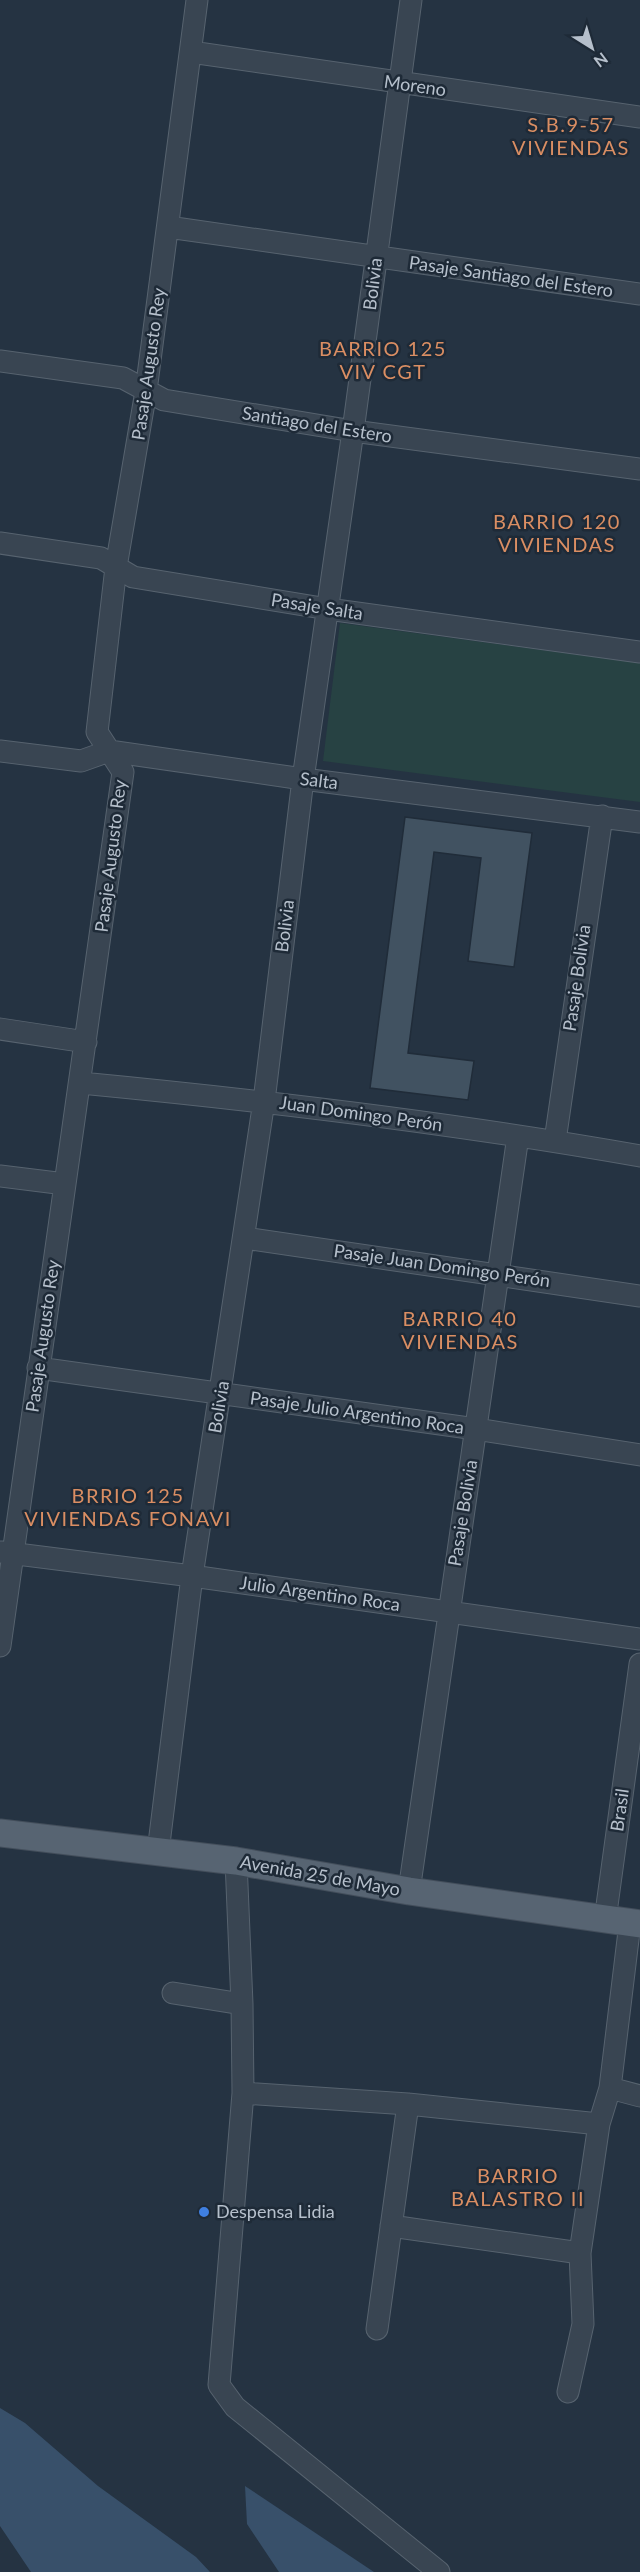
<svg xmlns="http://www.w3.org/2000/svg" width="640" height="2572" viewBox="0 0 640 2572" font-family="Lato,sans-serif">
	<rect width="100%" height="100%" fill="#253342"/>
	<path fill="#274243" d="M340,623L640,663V802L323,761Z"/>
	<path fill="#38506a" d="M0,2408L25,2423L98,2486L196,2557L210,2572H31L0,2526Z
		M245,2486L374,2572H279L247,2524Z"/>
	<path fill="#415261" stroke="#202c39" stroke-width="1.5" d="M405,817L532,833L514,967L468,961L481,858L434,852L408,1053L474,1061L468,1100L370,1088Z"/>
	<g fill="none" stroke-linecap="round" stroke-linejoin="round">
		<defs>
			<path id="minor" d="M191,52L640,117
				M168,227L640,294
				M0,361L123,378L164,400L353,431L640,469
				M0,543L101,558L133,577L328,609L640,652
				M0,751L81,761L109,751L303,779L640,822
				M0,1029L86,1042
				M81,1083C268,1101 455,1123 640,1156
				M555,1141L602,816
				M0,1176L65,1184
				M244,1238L640,1296
				M38,1368L476,1429L640,1455
				M1,1552L192,1576L640,1639
				M0,1646L123,772L97,732L116,567L146,391L197,0
				M158,1852L192,1576L264,1101L303,779L353,431L411,0
				M236,1861L242,2004L243,2093L219,2385L235,2407L439,2572
				M409,1891L518,1136
				M605,1920L640,1664
				M173,1993L242,2004
				M610,2088L640,2096
				M243,2093L408,2104L599,2124
				M391,2226L580,2253
				M377,2329L408,2104
				M568,2392L583,2324L580,2253L599,2124L610,2088L630,1923"/>
			<path id="major" d="M0,1833L236,1861L409,1891L640,1924"/>
		</defs>
		<use href="#minor" stroke="#57636f" stroke-width="23"/>
		<use href="#major" stroke="#434e5b" stroke-width="29"/>
		<use href="#minor" stroke="#394552" stroke-width="21"/>
		<use href="#major" stroke="#576472" stroke-width="27"/>
	</g>
	<circle fill="#3f7fe0" stroke="#1e2a37" stroke-width="2" cx="204" cy="2212" r="6"/>
	<g text-anchor="middle" stroke-width="5" stroke-linejoin="round" paint-order="stroke">
		<g font-size="18" fill="#b6c0cc" stroke="#1e2a37">
			<text transform="translate(415 86) rotate(8)" y="6">Moreno</text>
			<text transform="translate(511 277) rotate(8)" y="6">Pasaje Santiago del Estero</text>
			<text transform="translate(373 284) rotate(-83)" y="6">Bolivia</text>
			<text transform="translate(149 364) rotate(-82)" y="6">Pasaje Augusto Rey</text>
			<text transform="translate(317 425) rotate(9)" y="6">Santiago del Estero</text>
			<text transform="translate(317 607) rotate(9)" y="6">Pasaje Salta</text>
			<text transform="translate(319 781) rotate(7)" y="6">Salta</text>
			<text transform="translate(111 856) rotate(-83)" y="6">Pasaje Augusto Rey</text>
			<text transform="translate(285 926) rotate(-83)" y="6">Bolivia</text>
			<text transform="translate(577 978) rotate(-82)" y="6">Pasaje Bolivia</text>
			<text transform="translate(361 1114) rotate(8)" y="6">Juan Domingo Perón</text>
			<text transform="translate(442 1266) rotate(8)" y="6">Pasaje Juan Domingo Perón</text>
			<text transform="translate(43 1336) rotate(-82)" y="6">Pasaje Augusto Rey</text>
			<text transform="translate(219 1407) rotate(-81)" y="6">Bolivia</text>
			<text transform="translate(357 1413) rotate(8)" y="6">Pasaje Julio Argentino Roca</text>
			<text transform="translate(463 1513) rotate(-81)" y="6">Pasaje Bolivia</text>
			<text transform="translate(320 1594) rotate(8)" y="6">Julio Argentino Roca</text>
			<text transform="translate(620 1810) rotate(-82)" y="6">Brasil</text>
			<text transform="translate(320 1876) rotate(10)" y="6">Avenida 25 de Mayo</text>
		</g>
		<g font-size="18" fill="#b6c0cc" stroke="#1e2a37" text-anchor="start">
			<text x="216" y="2218">Despensa Lidia</text>
		</g>
		<g font-size="20" letter-spacing="1.5" fill="#da8e63" stroke="#1e2a37">
			<text x="571" y="132">S.B.9-57<tspan x="571" dy="23">VIVIENDAS</tspan></text>
			<text x="383" y="356">BARRIO 125<tspan x="383" dy="23">VIV CGT</tspan></text>
			<text x="557" y="529">BARRIO 120<tspan x="557" dy="23">VIVIENDAS</tspan></text>
			<text x="460" y="1326">BARRIO 40<tspan x="460" dy="23">VIVIENDAS</tspan></text>
			<text x="128" y="1503">BRRIO 125<tspan x="128" dy="23">VIVIENDAS FONAVI</tspan></text>
			<text x="518" y="2183">BARRIO<tspan x="518" dy="23">BALASTRO II</tspan></text>
		</g>
	</g>
	<g transform="translate(592 48) rotate(143)" stroke="#1e2a37" stroke-width="4.5" paint-order="stroke">
	<path d="M0-4.5L10 22L0 15L-10 22Z" fill="#b6c0cc"/>
	<text y="-9" font-size="16" font-weight="bold" text-anchor="middle" fill="#b6c0cc">N</text>
	</g>
</svg>
